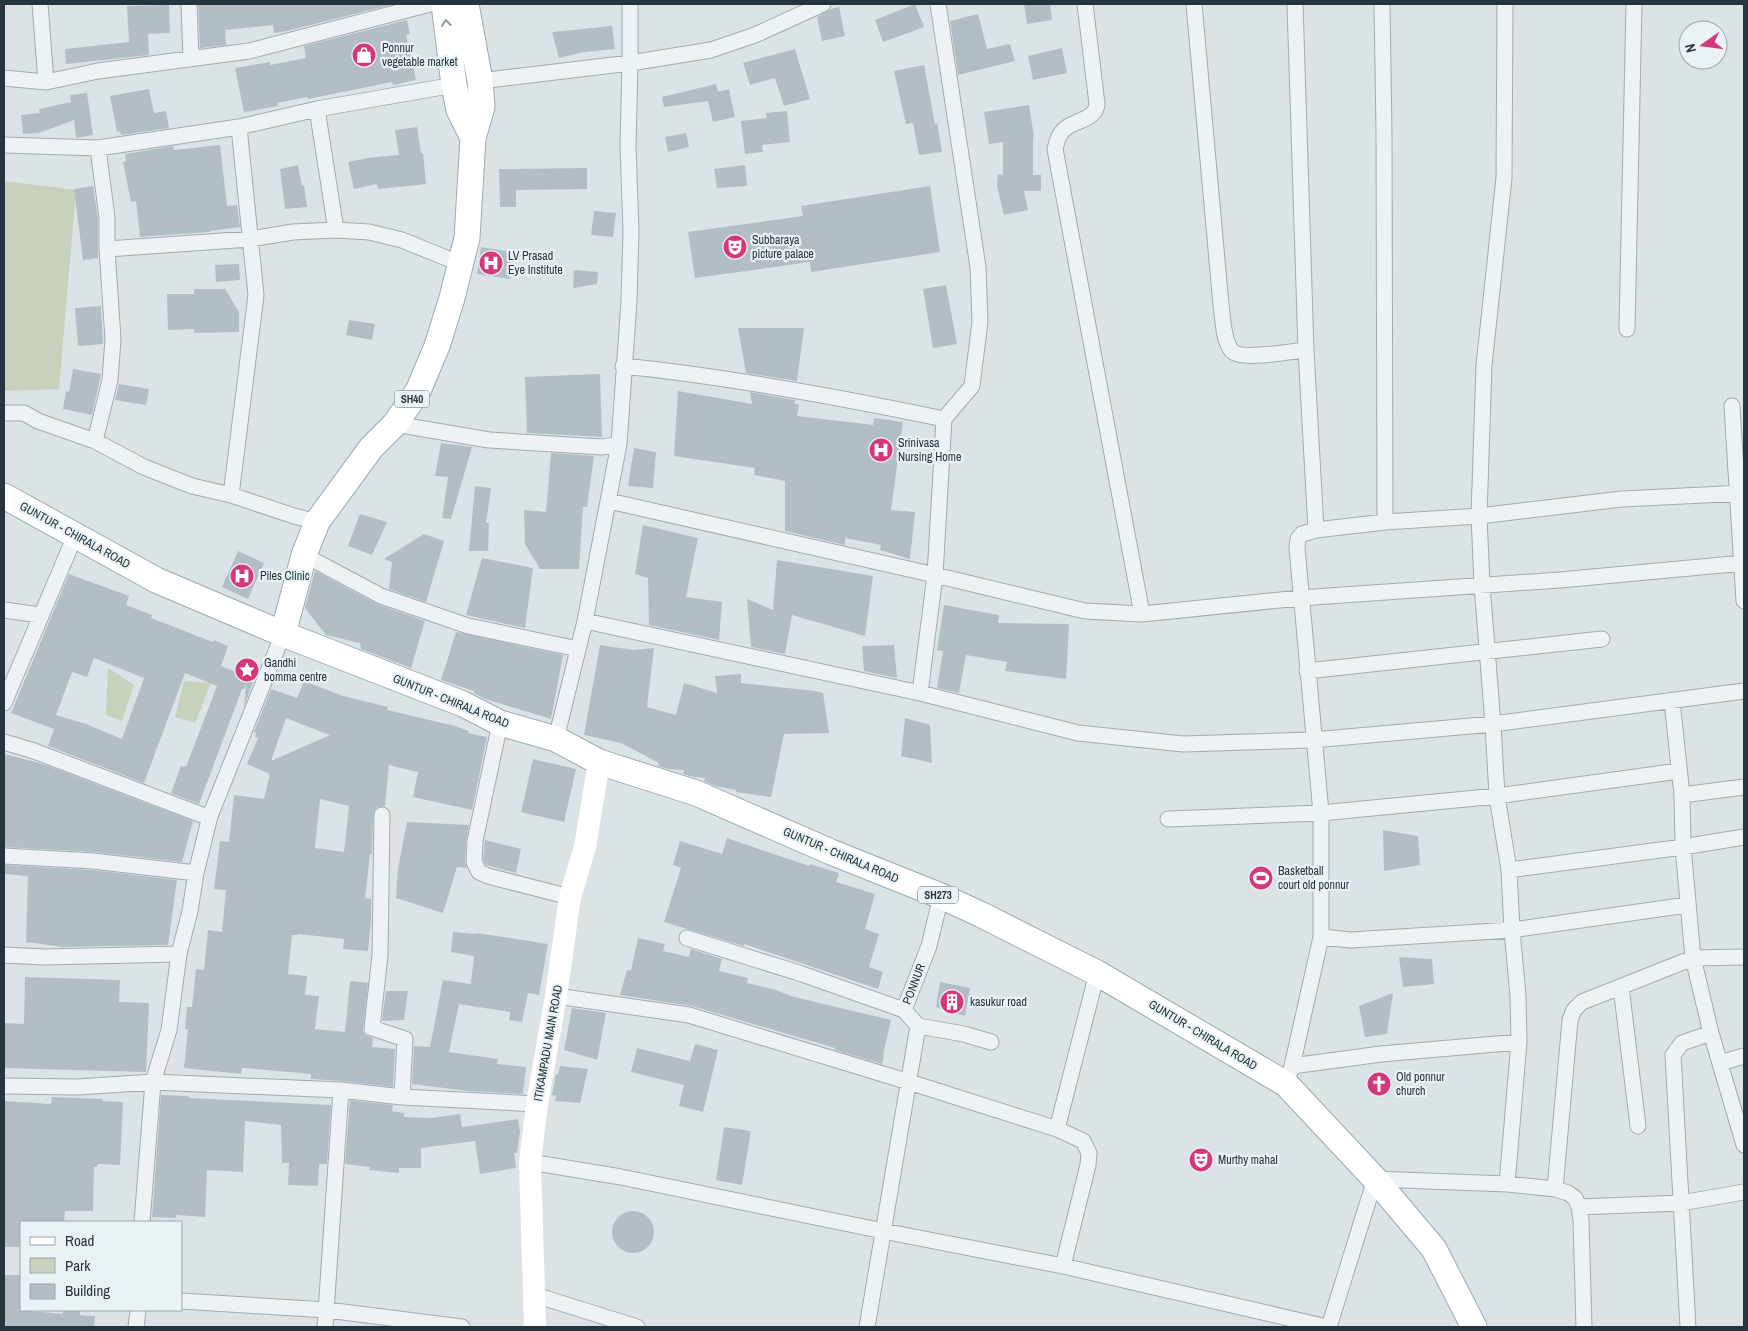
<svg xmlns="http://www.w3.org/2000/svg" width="1748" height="1331" viewBox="0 0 1748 1331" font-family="'Archivo Narrow',sans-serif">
	<rect width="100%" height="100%" fill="#dbe3e7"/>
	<path fill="#c7d1bc" d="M4,181L76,190L59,389L4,391Z
		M108,668L134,685L122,721L106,715Z
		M184,681L211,683L195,723L175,717Z"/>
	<path fill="#b3bec4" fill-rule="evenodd" d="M198,4H394L287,31L274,33L273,25L225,30L226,45L200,48Z
		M915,4L924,27L883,42L875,20Z
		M1024,4H1050L1052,20L1027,24Z
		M169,5L170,33L148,34L149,55L66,64L65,49L129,42L127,6Z
		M839,7L845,36L822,41L817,17L831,9Z
		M978,14L987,49L1010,44L1015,61L958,75L950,21Z
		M407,20L410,34L406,35L416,80L393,85L392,82L308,99L307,97L277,103L278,106L244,112L235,68L270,62V65L306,58L304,46Z
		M612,26L615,49L584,52L559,58L552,32Z
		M1062,48L1067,73L1033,80L1028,56Z
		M795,49L810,99L784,106L775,78L750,85L743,63Z
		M924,65L935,124L937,123L942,152L919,155L913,123L906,124L894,71Z
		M716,84L718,92L729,89L735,117L713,122L708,101L664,107L662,97Z
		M149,89L154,113L166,111L169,128L121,135L120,131L117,132L110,96Z
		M87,93L93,135L76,138L74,120L39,133L23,134L21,115L40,113L39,109L71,102L70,95Z
		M1029,105L1034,137H1033V175H1041V191H1024L1028,210L1004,215L997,186L998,174L1003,175V142L989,144L984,112Z
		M787,111L790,142L762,145L763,152L745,154L741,121L767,118L766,113Z
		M417,127L421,153H423L426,184L378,189L377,184L354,189L348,162L367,158L399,155L395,130Z
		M686,133L689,147L668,152L665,137Z
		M220,145L227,206L237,205L240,227L210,231V232L140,237L136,201L131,202L123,162L126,161L125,154L173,146L174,150Z
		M298,165L302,186L304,185L307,207L285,209L280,169Z
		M745,165L747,186L717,188L714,169Z
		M587,168V189L516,190V207H500L499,169Z
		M93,186L98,219V258L83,260L74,189Z
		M930,186L940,252L811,272L810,262L695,278L688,232L803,216L801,206Z
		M594,211L616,213L613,237L591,235Z
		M481,247L514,252L510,279L477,274Z
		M239,264L240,280L216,282L215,265Z
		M574,270L598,272L597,284L573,288Z
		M946,285L957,344L933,348L923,289Z
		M194,289H225L239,312V332L194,333V329L168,330L167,294H194Z
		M101,306L103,344L78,346L75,308Z
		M349,320L375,324L372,340L346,335Z
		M738,328H804L797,381L746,373Z
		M73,369L101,374L92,415L63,409L66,391L69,392Z
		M600,374L602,437L527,433L525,377Z
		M119,384L149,389L146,405L115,400Z
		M678,391L752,404L750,392L795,400L794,403L799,405L797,416L873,425L874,418L903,422L891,510L915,512L910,559L880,550L881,545L845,538V545L785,531V481L754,475L755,468L674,456Z
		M441,443L472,447L451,519L442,518L448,477L435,476Z
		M634,448L656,452L653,488L628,486Z
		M551,453L594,456L587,507H583L579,569H540L525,544L524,510L546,512Z
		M475,486L491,488L486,523H489L488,551H469Z
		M360,514L387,522L372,555L348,546Z
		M643,525L698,538L686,597L722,602L719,640L649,625L648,578L635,574Z
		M424,534L444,541L426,602L389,589L392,562L384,559Z
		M238,551L264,563L248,599L222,587Z
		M482,558L533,568L525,628L466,615Z
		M777,560L873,576L865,636L792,615L785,654L751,647L747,599L773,610Z
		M315,571L377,604L425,621L411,668L361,649L360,643L326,635L305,608Z
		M69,574L129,596L126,605L152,615L151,618L213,642L214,640L228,646L221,666L249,677L248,680L253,682L244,707L246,684L244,689H242L199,804L171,793L181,766L186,767L217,686L185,673L144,783L48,746L54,729L11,713ZM94,658L144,678L122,739L86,724L56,715L72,672L87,677Z
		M944,605L999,615L998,623L1069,624L1066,679L1005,671L1007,662L966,655L959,693L937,688L943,651L937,650Z
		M456,632L563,655L551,719L485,699L474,693V691L441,680Z
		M600,645L633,650L654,648L647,707L676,715L684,683L717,693L715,676L741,674V683L815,691L823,693L829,733L784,734L771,797L736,792V790L715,786L704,781L705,778L694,777L683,774L684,770L668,769L658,766L659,763L621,743L584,735Z
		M894,645L897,678L864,671L862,646Z
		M304,681L343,696L388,707L387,710L455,726L469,731L468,733L487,737L472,810L413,797L418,772L389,765L385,806L377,807L373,815L372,854H370L365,898L371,899V921L368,951L343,949L344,939L298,934V935H292L288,974L307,976L305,995L319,996L315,1029L345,1032L350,981L368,983L363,1031L366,1035L373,1038L372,1047L395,1049L393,1087L342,1081L311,1079V1074L267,1070L242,1068L241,1074L184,1068L188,1029H185L187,1007H192L196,969L204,970L208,930L222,932L226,890L214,889L220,841L229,842L234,795L264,799L270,774L247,764L258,738L255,737L256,733L254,732L271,689L297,698ZM286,718L330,735L271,761ZM320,799L349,806L344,852L315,848Z
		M905,718L930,725L932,763L901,756Z
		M4,754L43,764L193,821L182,862L94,852L4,847Z
		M533,759L576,769L564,822L521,812Z
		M407,822L469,825L466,841L465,862L467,868L457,867L443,913L396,898L398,869Z
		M1383,830L1418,836L1420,865L1384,871Z
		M727,838L809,866L810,864L839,873L836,882L875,894L865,929L879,934L869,967L883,972L878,989L744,944V946L664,922L681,868L673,865L680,841L722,854Z
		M485,840L521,849L516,873L486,865L483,860Z
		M4,865L92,870L177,880L168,945L63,947L26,942L28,876L4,874Z
		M453,932L477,934V933L548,944L539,995L528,993L522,1022L509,1020L510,1012L459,1004L449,1052L498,1059L497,1064L526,1067L523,1094L468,1091L412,1084L414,1046L430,1047L443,980L471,984L474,956L451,952Z
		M638,938L665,944L663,951L689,957L691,949L722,959L719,971L748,978L747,983L776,990L794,997L891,1020L883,1055H884L882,1064L835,1050V1048L692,1006L620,995L627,970H631Z
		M1399,957L1432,959L1434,984L1403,987Z
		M25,977L120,980L119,1002L149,1003L146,1072L4,1068V1023L24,1024Z
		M940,982L970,988L965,1016L936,1007Z
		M386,991H408L404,1020L382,1021Z
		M1393,993L1387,1034L1365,1037L1359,1006Z
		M572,1008L606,1013L597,1060L564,1050Z
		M695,1044L718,1050L703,1112L679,1106L684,1085L631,1072L637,1048L690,1061Z
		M560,1066L588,1069L580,1103L555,1101L556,1096L552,1095L556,1074L558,1075Z
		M161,1095L189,1096L188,1098L331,1105L327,1164H319L318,1186L288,1185L289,1163H282L281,1125L245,1121L243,1172L207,1170L205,1217L176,1215V1218L152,1217Z
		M52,1097L102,1099V1101L123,1102L120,1165L98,1164L97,1167H94L93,1211H65L64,1222H21V1247H4V1101L51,1104Z
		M350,1100L393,1105L392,1111L404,1113V1117L432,1118L460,1114L462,1127L518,1119L520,1131L517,1153H514L516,1168L480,1174L475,1141L421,1148V1168H399V1173L369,1170L370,1167L345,1164Z
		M724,1127L751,1131L742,1185L716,1180Z
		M612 1232a21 21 0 1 1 42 0a21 21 0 1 1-42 0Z
		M4,1275H21V1310L63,1314V1310H80V1315L95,1316L94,1327H4Z"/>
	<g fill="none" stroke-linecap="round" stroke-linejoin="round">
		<defs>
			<path id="street" d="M40,4L46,82
				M189,4L191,59
				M1085,4L1097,104C1096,119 1077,120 1066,128C1059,133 1057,141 1055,149L1142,614
				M1194,4L1221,305C1223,318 1223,341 1232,351C1242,361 1292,351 1306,350
				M1295,4L1306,350L1316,530
				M1382,4L1384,133L1385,522
				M1505,4L1504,178L1484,365L1479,516L1482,585L1493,724L1497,796L1509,870L1512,930L1518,996L1519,1042L1507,1184
				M4,78L46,82L98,71L249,51L430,4
				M480,81L630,63L711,50L755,35L823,4
				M317,109L336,230
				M4,145L98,148L239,127L317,109L454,85
				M107,249L250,239L293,232L336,230L369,232L402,240L461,264
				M1627,329L1634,4
				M623,366C731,377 838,397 944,419
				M1732,406L1744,601
				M4,413H24L38,421L95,441L144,467L192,486L231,495L294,516L317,522
				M395,424L489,440L602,447L619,444
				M95,441L110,380L113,339L107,249V218L98,148
				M231,495L256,295L239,127
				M609,501L935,575L1085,611L1142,614L1300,598L1560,580L1744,563
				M304,555L381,596L468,626L578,649
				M4,610L40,615
				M585,621L920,693L1078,733L1183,744L1313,740L1493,724L1744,691
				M1307,671L1602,639
				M920,693L935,575L944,419L972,386L980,322L978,267L938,4
				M1672,701L1682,795L1683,847L1693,958L1711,1033L1744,1145
				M4,703L75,536
				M500,723L475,841L474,862L479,872L488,876L570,897
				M556,739L585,621L619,444L629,301L631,231L628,145L630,63V4
				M4,742L34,751L202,815L210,816
				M1682,795L1744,787
				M382,815L380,955L372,1028L405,1039L402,1097
				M1168,819L1321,813L1497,796L1679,771
				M4,856L93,861L196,873
				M1509,870L1683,847L1744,837
				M941,896L929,946L904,1010L918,1026L964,1034L991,1042
				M1321,937L1351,940L1512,930L1687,905
				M687,938L802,974L904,1010
				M4,955L44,957L179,954
				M1621,987L1638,1126
				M556,996L689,1015L909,1082L1057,1129L1083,1141L1089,1153L1088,1165L1063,1266
				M1720,1063L1744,1056
				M1292,1066L1381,1054L1519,1042
				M1286,1084L1292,1066L1321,937V813L1297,548L1298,539L1302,534L1316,530L1385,522L1479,516L1622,499L1744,493
				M4,1086L78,1087L153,1082L341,1090L402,1097L537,1104
				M1057,1129L1097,973
				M530,1162L621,1177L883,1231L1063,1266L1327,1327
				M1555,1189L1570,1020L1574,1010L1582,1002L1693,958L1744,957
				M1579,1207L1681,1203L1744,1192
				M142,1222L153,1082L169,1030L179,954L190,911L196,873L210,816L283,634
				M535,1295L637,1327
				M181,1301L327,1310L462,1327
				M136,1327L138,1310
				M325,1327L341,1090
				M867,1327L918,1026
				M1329,1327L1375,1179L1507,1184L1555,1189L1568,1193L1575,1198L1579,1207L1581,1220L1584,1327
				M1688,1327L1673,1055L1682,1043L1711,1033"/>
			<path id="primary" d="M444,4L454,85L459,110L473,138
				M4,496L156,580L283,634L463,704L500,723L556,739L599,762L696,793L831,852L941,896L982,915L1097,973L1286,1084L1375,1179L1434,1249L1474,1327
				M283,634L304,555L317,522L371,448L395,424L418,391L437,346L452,298L467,238L473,138L482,107L480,81L466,4"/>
		</defs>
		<use href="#street" stroke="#a1abb1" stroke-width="17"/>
		<use href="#primary" stroke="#9aabb3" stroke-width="27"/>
		<use href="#street" stroke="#eef2f5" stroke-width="15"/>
		<path stroke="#fff" stroke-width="22" d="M535,1327L530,1162L537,1104L556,996L570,897L585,847L599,762"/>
		<use href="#primary" stroke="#fff" stroke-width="25"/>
	</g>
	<defs><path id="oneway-chevron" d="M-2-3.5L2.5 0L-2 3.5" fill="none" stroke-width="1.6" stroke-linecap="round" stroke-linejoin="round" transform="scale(1.25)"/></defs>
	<use stroke="#929a9e" href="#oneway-chevron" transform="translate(446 23) rotate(-97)"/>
	<defs>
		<symbol id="shop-disc" viewBox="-11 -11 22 22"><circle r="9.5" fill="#d4387b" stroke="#ebf2f5"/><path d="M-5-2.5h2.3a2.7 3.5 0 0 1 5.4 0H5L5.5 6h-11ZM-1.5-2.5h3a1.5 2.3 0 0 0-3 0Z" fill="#fff"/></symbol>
		<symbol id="theatre-disc" viewBox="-11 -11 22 22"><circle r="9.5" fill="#d4387b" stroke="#ebf2f5"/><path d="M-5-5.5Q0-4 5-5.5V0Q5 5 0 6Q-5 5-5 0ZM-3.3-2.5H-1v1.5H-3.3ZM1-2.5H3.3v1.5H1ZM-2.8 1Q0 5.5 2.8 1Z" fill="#fff"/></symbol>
		<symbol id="hospital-disc" viewBox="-11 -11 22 22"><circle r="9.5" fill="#d4387b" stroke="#ebf2f5"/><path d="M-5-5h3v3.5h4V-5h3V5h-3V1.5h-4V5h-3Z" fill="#fff"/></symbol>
		<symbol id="sight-disc" viewBox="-11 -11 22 22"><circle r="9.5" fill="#d4387b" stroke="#ebf2f5"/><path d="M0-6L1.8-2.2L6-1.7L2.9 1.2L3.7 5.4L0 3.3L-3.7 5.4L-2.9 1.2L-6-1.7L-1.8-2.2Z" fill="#fff"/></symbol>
		<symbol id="stadium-disc" viewBox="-11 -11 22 22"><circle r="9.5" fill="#d4387b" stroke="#ebf2f5"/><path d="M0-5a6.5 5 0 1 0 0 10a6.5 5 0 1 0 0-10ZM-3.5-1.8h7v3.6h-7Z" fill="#fff"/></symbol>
		<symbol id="building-disc" viewBox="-11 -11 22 22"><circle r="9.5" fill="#d4387b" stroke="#ebf2f5"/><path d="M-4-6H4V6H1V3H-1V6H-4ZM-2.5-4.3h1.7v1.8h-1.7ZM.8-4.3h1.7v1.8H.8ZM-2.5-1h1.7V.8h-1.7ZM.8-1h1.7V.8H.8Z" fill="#fff"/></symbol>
		<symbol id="church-disc" viewBox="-11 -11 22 22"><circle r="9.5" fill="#d4387b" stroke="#ebf2f5"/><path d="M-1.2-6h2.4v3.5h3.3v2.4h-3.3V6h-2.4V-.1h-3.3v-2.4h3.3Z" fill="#fff"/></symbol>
	</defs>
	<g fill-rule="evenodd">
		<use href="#shop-disc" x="350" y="41" width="28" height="28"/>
		<use href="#theatre-disc" x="721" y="233" width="28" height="28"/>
		<use href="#hospital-disc" x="477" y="249" width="28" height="28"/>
		<use href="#hospital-disc" x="867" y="436" width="28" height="28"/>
		<use href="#hospital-disc" x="228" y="562" width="28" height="28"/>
		<use href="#sight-disc" x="233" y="656" width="28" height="28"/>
		<use href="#stadium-disc" x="1247" y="864" width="28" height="28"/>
		<use href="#building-disc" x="938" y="988" width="28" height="28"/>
		<use href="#church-disc" x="1365" y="1070" width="28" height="28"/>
		<use href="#theatre-disc" x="1187" y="1146" width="28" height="28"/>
	</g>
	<g text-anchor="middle" stroke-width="4.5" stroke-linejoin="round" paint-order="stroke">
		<g fill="#ebf2f5" stroke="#606e74" stroke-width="1">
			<rect x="394.5" y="390.5" width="35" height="17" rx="4"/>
			<rect x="918" y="886.5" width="40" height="17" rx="4"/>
		</g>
		<g font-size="11" font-weight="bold" fill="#25353d">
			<text x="412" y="403">SH40</text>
			<text x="938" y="899">SH273</text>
		</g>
		<g font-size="12" fill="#25353d" stroke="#ebf2f5" text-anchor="start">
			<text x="382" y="52">Ponnur<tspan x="382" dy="14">vegetable market</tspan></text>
			<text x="752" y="244">Subbaraya<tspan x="752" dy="14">picture palace</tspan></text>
			<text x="508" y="260">LV Prasad<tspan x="508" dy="14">Eye Institute</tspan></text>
			<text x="898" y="447">Srinivasa<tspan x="898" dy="14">Nursing Home</tspan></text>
			<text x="260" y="580">Piles Clinic</text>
			<text x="264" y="667">Gandhi<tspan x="264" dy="14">bomma centre</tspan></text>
			<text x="1278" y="875">Basketball<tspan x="1278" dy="14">court old ponnur</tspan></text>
			<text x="970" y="1006">kasukur road</text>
			<text x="1396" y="1081">Old ponnur<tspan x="1396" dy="14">church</tspan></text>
			<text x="1218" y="1164">Murthy mahal</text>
		</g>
		<g font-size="12" fill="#25353d" stroke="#ebf2f5">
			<text transform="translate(75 535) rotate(29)" y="4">GUNTUR - CHIRALA ROAD</text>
			<text transform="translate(451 701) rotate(22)" y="4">GUNTUR - CHIRALA ROAD</text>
			<text transform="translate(841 855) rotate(23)" y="4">GUNTUR - CHIRALA ROAD</text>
			<text transform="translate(914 984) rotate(-69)" y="4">PONNUR</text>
			<text transform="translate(1203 1035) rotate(31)" y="4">GUNTUR - CHIRALA ROAD</text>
			<text transform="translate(548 1043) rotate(-80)" y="4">ITIKAMPADU MAIN ROAD</text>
		</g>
	</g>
	<rect width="1748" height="1331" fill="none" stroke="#25353d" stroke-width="10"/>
	<rect x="20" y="1221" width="162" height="90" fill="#ebf2f5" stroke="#9ca6ab"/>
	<rect x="30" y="1237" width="25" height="8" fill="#ffffff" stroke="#9ca6ab"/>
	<text x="65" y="1246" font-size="15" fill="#25353d">Road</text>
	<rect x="30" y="1258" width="25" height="15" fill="#c7d1bc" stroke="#9ca6ab"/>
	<text x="65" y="1271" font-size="15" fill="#25353d">Park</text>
	<rect x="30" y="1284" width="25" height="15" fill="#b3bec4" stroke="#9ca6ab"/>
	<text x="65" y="1296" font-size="15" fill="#25353d">Building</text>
	<g transform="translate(1703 45) rotate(256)"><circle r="24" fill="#ebf2f5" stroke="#9ca6ab"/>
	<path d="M0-4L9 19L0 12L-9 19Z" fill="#d4387b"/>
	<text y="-8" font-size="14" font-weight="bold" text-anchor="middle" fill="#25353d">N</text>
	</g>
</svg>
